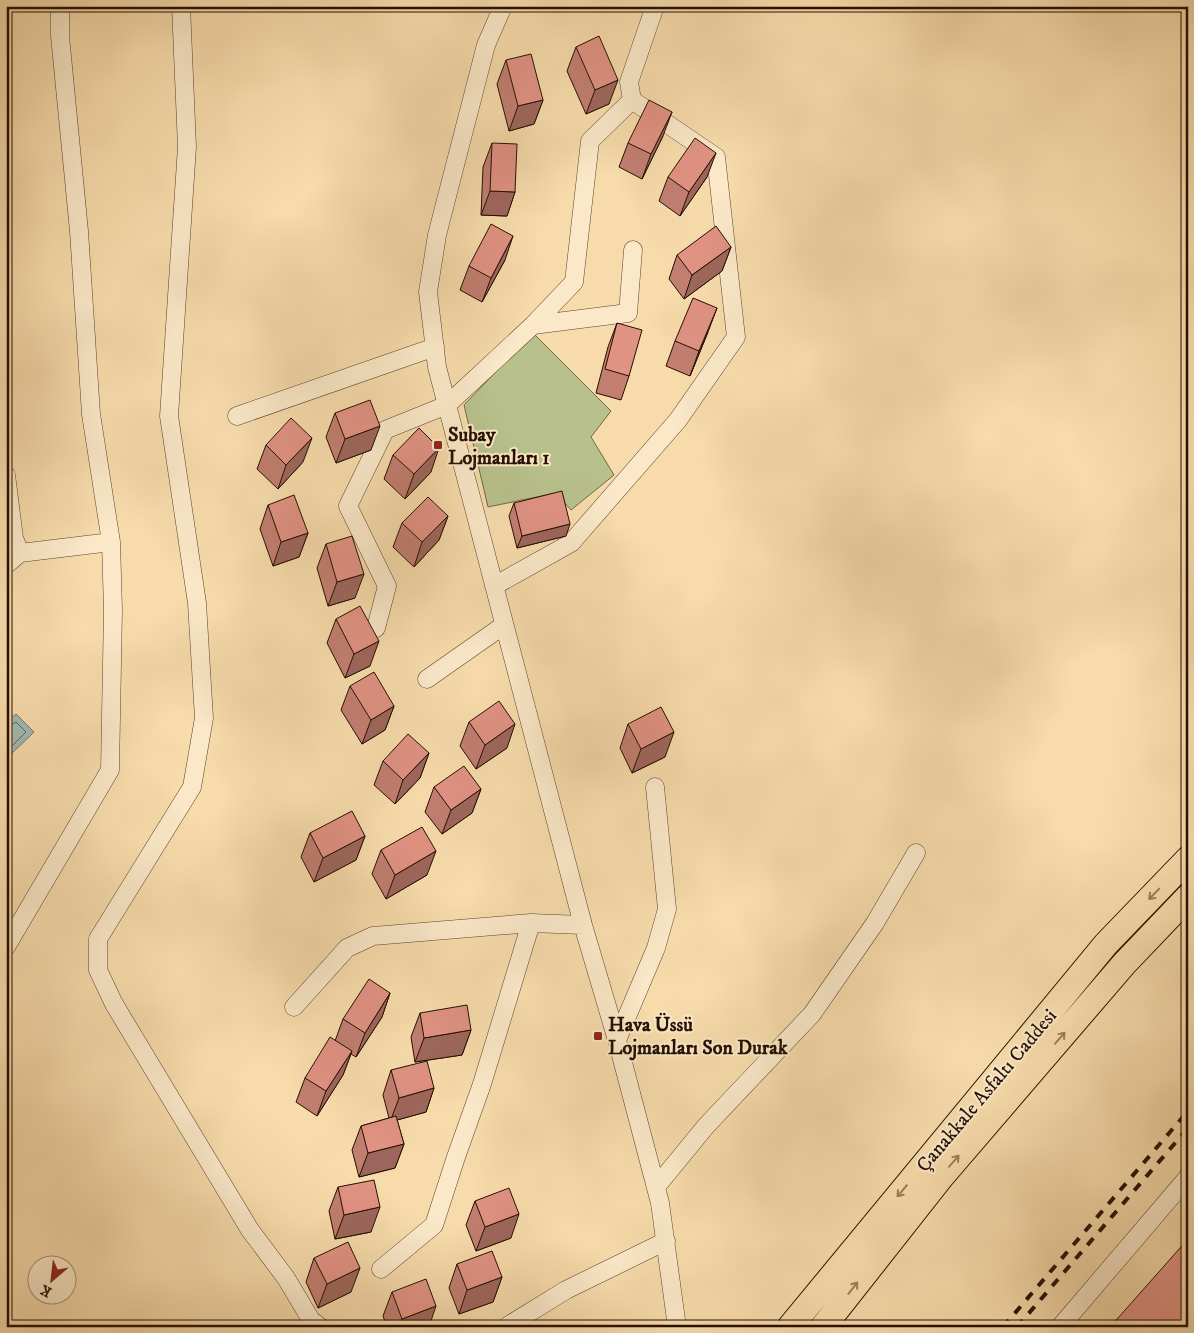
<svg xmlns="http://www.w3.org/2000/svg" width="1194" height="1333" viewBox="0 0 1194 1333" font-family="'IM FELL DW Pica',serif">
	<rect width="100%" height="100%" fill="#f7dbab"/>
	<filter id="stains"><feTurbulence type="fractalNoise" baseFrequency=".004" numOctaves="4"/><feColorMatrix values="0 0 0 0 .2 0 0 0 0 .09 0 0 0 0 .02 0 0 0 .5 -.17"/></filter>
	<radialGradient id="worn" r=".72"><stop offset=".6" stop-color="#630" stop-opacity="0"/><stop offset="1" stop-color="#630" stop-opacity=".3"/></radialGradient>
	<path fill="#b8c18c" stroke="#6e6846" d="M533,333L611,411L591,437L614,475L571,510L556,493L488,507L464,405Z"/>
	<path fill="#a0b9b3" stroke="#6f756c" d="M16,714L34,732L6,759V723Z"/>
	<g fill="none" stroke-linecap="round" stroke-linejoin="round">
		<path stroke="#62645a" stroke-width="1" d="M6,726H10L16,722L26,732L6,752"/>
		<defs>
			<path id="minor" d="M181,6L187,147L169,416L197,603L204,718L192,787L98,939V970L114,1004L250,1230L286,1278L311,1320L320,1327
				M503,6L486,45L437,235L428,292L437,367L583,925L617,1040L660,1203L677,1327
				M533,325L628,313L633,250
				M237,416L435,347
				M6,475L14,538L20,553
				M6,565L20,553L111,542
				M494,586L571,543L678,420L736,337L716,157L632,100L629,82L655,6
				M376,628L387,586L348,506L385,430L447,405L533,325L574,282L590,141L632,100
				M427,679L504,625
				M6,947L110,770L113,610L111,542L91,414L79,231L60,36V6
				M294,1007L347,948L373,936L531,923L583,925
				M617,1040L656,948L667,909L655,787
				M656,1187L706,1126L812,1014L875,923L916,853
				M381,1269L434,1225L456,1157L482,1084L531,923
				M506,1327L566,1290L666,1241
				M1060,1327L1188,1177"/>
			<path id="highway" d="M790,1327L1106,944L1188,859
				M823,1327L942,1176L1124,964L1188,897"/>
		</defs>
		<use href="#minor" stroke="#5a422c" stroke-width="19"/>
		<use href="#highway" stroke="#250f01" stroke-width="27"/>
		<use href="#minor" stroke="#fae8c8" stroke-width="18"/>
		<use href="#highway" stroke="#f7dbab" stroke-width="25"/>
		<path stroke="#250f01" stroke-width="4" stroke-dasharray="9 9" stroke-linecap="butt" d="M1003,1327L1188,1111
			M1017,1327L1188,1128"/>
	</g>
	<path fill="#c17e71" stroke="#250f01" d="M576,47L609,104L586,114L567,71Z
		M506,60L543,100L534,124L509,131L497,84Z
		M663,136L642,179L619,167L628,143Z
		M492,143L515,192L507,216L481,215L483,167Z
		M668,177H707L680,216L659,201Z
		M731,247L722,271L684,299L669,279L677,255Z
		M505,260L482,302L460,290L469,266Z
		M617,323L629,376L621,400L596,393L608,347Z
		M708,332L690,376L666,366L675,341Z
		M335,413L371,450L336,463L326,437Z
		M266,445L303,462L278,489L257,469Z
		M393,455L431,472L405,499L384,479Z
		M514,503L566,536L517,548L509,516Z
		M268,505L308,533L299,557L273,566L260,529Z
		M448,516L439,540L414,567L393,547L402,523Z
		M326,544L355,598L328,606L317,568Z
		M336,619L370,666L345,678L327,643Z
		M350,686L394,706L385,730L362,744L341,710Z
		M469,722L507,748L476,769L460,746Z
		M628,724L665,757L632,773L620,748Z
		M429,753L420,778L395,804L374,785L383,761Z
		M434,787L481,789L472,813L442,834L425,812Z
		M310,833L365,836L356,860L314,882L301,857Z
		M381,850L427,875L386,899L372,874Z
		M390,993L382,1017L356,1057L351,1054L343,1075L317,1116L296,1102L305,1078L335,1041L343,1019Z
		M420,1013L471,1030L462,1055L415,1062L411,1037Z
		M391,1070L434,1088L426,1112L397,1120L404,1144L395,1168L359,1177L352,1150L361,1126L389,1118L383,1095Z
		M338,1187L371,1232L335,1239L329,1211Z
		M475,1201L511,1238L476,1251L466,1225Z
		M314,1258L351,1292L318,1308L306,1282Z
		M457,1264L502,1277L493,1302L459,1314L449,1288Z
		M392,1292L429,1327H387L383,1316Z"/>
	<path fill="#9d665c" stroke="#250f01" d="M618,80L609,104L586,114L595,90Z
		M543,100L534,124L509,131L518,106Z
		M672,112L663,136L642,179L651,154Z
		M716,153L707,177L680,216L689,192Z
		M490,191L515,192L507,216L481,215Z
		M513,236L505,260L482,302L491,278Z
		M731,247L722,271L684,299L692,275Z
		M717,308L708,332L690,376L699,351Z
		M380,426L371,450L336,463L345,439Z
		M312,438L303,462L278,489L286,465Z
		M439,448L431,472L405,499L414,474Z
		M448,516L439,540L414,567L422,542Z
		M570,524L566,536L517,548L522,536Z
		M308,533L299,557L273,566L281,542Z
		M364,574L355,598L328,606L337,582Z
		M379,641L370,666L345,678L354,654Z
		M394,706L385,730L362,744L371,720Z
		M515,724L507,748L476,769L485,745Z
		M674,732L665,757L632,773L641,749Z
		M429,753L420,778L395,804L403,780Z
		M481,789L472,813L442,834L451,810Z
		M365,836L356,860L314,882L323,858Z
		M436,851L427,875L386,899L395,875Z
		M390,993L382,1017L356,1057L365,1033Z
		M471,1030L462,1055L415,1062L424,1038Z
		M352,1051L343,1075L317,1116L326,1091Z
		M434,1088L426,1112L390,1122L399,1098Z
		M404,1144L395,1168L359,1177L368,1153Z
		M380,1207L371,1232L335,1239L344,1215Z
		M519,1214L511,1238L476,1251L485,1227Z
		M360,1268L351,1292L318,1308L327,1284Z
		M502,1277L493,1302L459,1314L467,1290Z
		M436,1306L429,1327H399L402,1319Z"/>
	<path fill="#e09283" stroke="#250f01" d="M599,36L618,80L595,90L576,47Z
		M531,54L543,100L518,106L506,60Z
		M649,100L672,112L651,154L628,143Z
		M695,138L716,153L689,192L668,177Z
		M492,143L517,144L515,192L490,191Z
		M491,224L513,236L491,278L469,266Z
		M716,226L731,247L692,275L677,255Z
		M693,298L717,308L699,351L675,341Z
		M617,323L642,330L629,376L605,369Z
		M370,400L380,426L345,439L335,413Z
		M291,418L312,438L286,465L266,445Z
		M419,428L439,448L414,474L393,455Z
		M562,491L570,524L522,536L514,503Z
		M294,495L308,533L281,542L268,505Z
		M428,497L448,516L422,542L402,523Z
		M352,536L364,574L337,582L326,544Z
		M360,606L379,641L354,654L336,619Z
		M374,672L394,706L371,720L350,686Z
		M499,701L515,724L485,745L469,722Z
		M661,707L674,732L641,749L628,724Z
		M408,734L429,753L403,780L383,761Z
		M464,766L481,789L451,810L434,787Z
		M352,811L365,836L323,858L310,833Z
		M422,827L436,851L395,875L381,850Z
		M369,979L390,993L365,1033L343,1019Z
		M467,1005L471,1030L424,1038L420,1013Z
		M330,1037L352,1051L326,1091L305,1078Z
		M427,1061L434,1088L399,1098L391,1070Z
		M396,1116L404,1144L368,1153L361,1126Z
		M374,1180L380,1207L344,1215L338,1187Z
		M509,1188L519,1214L485,1227L475,1201Z
		M1188,1239V1327H1110Z
		M348,1242L360,1268L327,1284L314,1258Z
		M492,1251L502,1277L467,1290L457,1264Z
		M426,1279L436,1306L402,1319L392,1292Z"/>
	<defs><path id="oneway-shaft" d="M-6 0H5M1.5-3L5.5 0L1.5 3" fill="none" stroke-width="1.6" stroke-linecap="round" stroke-linejoin="round" transform="scale(1.25)"/></defs>
	<g stroke="#987f5e">
		<use href="#oneway-shaft" transform="translate(1154 894) rotate(134)"/>
		<use href="#oneway-shaft" transform="translate(1060 1038) rotate(-49)"/>
		<use href="#oneway-shaft" transform="translate(954 1161) rotate(-49)"/>
		<use href="#oneway-shaft" transform="translate(902 1191) rotate(130)"/>
		<use href="#oneway-shaft" transform="translate(853 1288) rotate(-52)"/>
	</g>
	<g fill="#8f2418" stroke="#fae8c8" stroke-width="2">
		<rect x="433" y="440" width="10" height="10" rx="2.5"/>
		<rect x="593" y="1031" width="10" height="10" rx="2.5"/>
	</g>
	<g text-anchor="middle" stroke-width="4" stroke-linejoin="round" paint-order="stroke">
		<g font-size="20" font-weight="bold" fill="#250f01" stroke="#fae8c8" text-anchor="start">
			<text x="448" y="441">Subay<tspan x="448" dy="23">Lojmanları 1</tspan></text>
			<text x="608" y="1031">Hava Üssü<tspan x="608" dy="23">Lojmanları Son Durak</tspan></text>
		</g>
		<g font-size="20" fill="#250f01" stroke="#fae8c8">
			<text transform="translate(986 1090) rotate(-50)" y="7">Çanakkale Asfaltı Caddesi</text>
		</g>
	</g>
	<rect width="1194" height="1333" fill="none" stroke="#f7dbab" stroke-width="25"/>
	<rect x="8" y="8" width="1179" height="1318" fill="none" stroke="#250f01" stroke-width="2.5"/>
	<rect x="12" y="12" width="1169" height="1308" fill="none" stroke="#250f01"/>
	<g transform="translate(52 1280) rotate(208)"><circle r="24" fill="#fae8c8" stroke="#a59178"/>
	<path d="M0-4L9 19L0 12L-9 19Z" fill="#8f2418"/>
	<text y="-8" font-size="14" font-weight="bold" text-anchor="middle" fill="#250f01">K</text>
	</g>
	<rect width="100%" height="100%" filter="url(#stains)"/>
	<rect width="100%" height="100%" fill="url(#worn)"/>
</svg>
